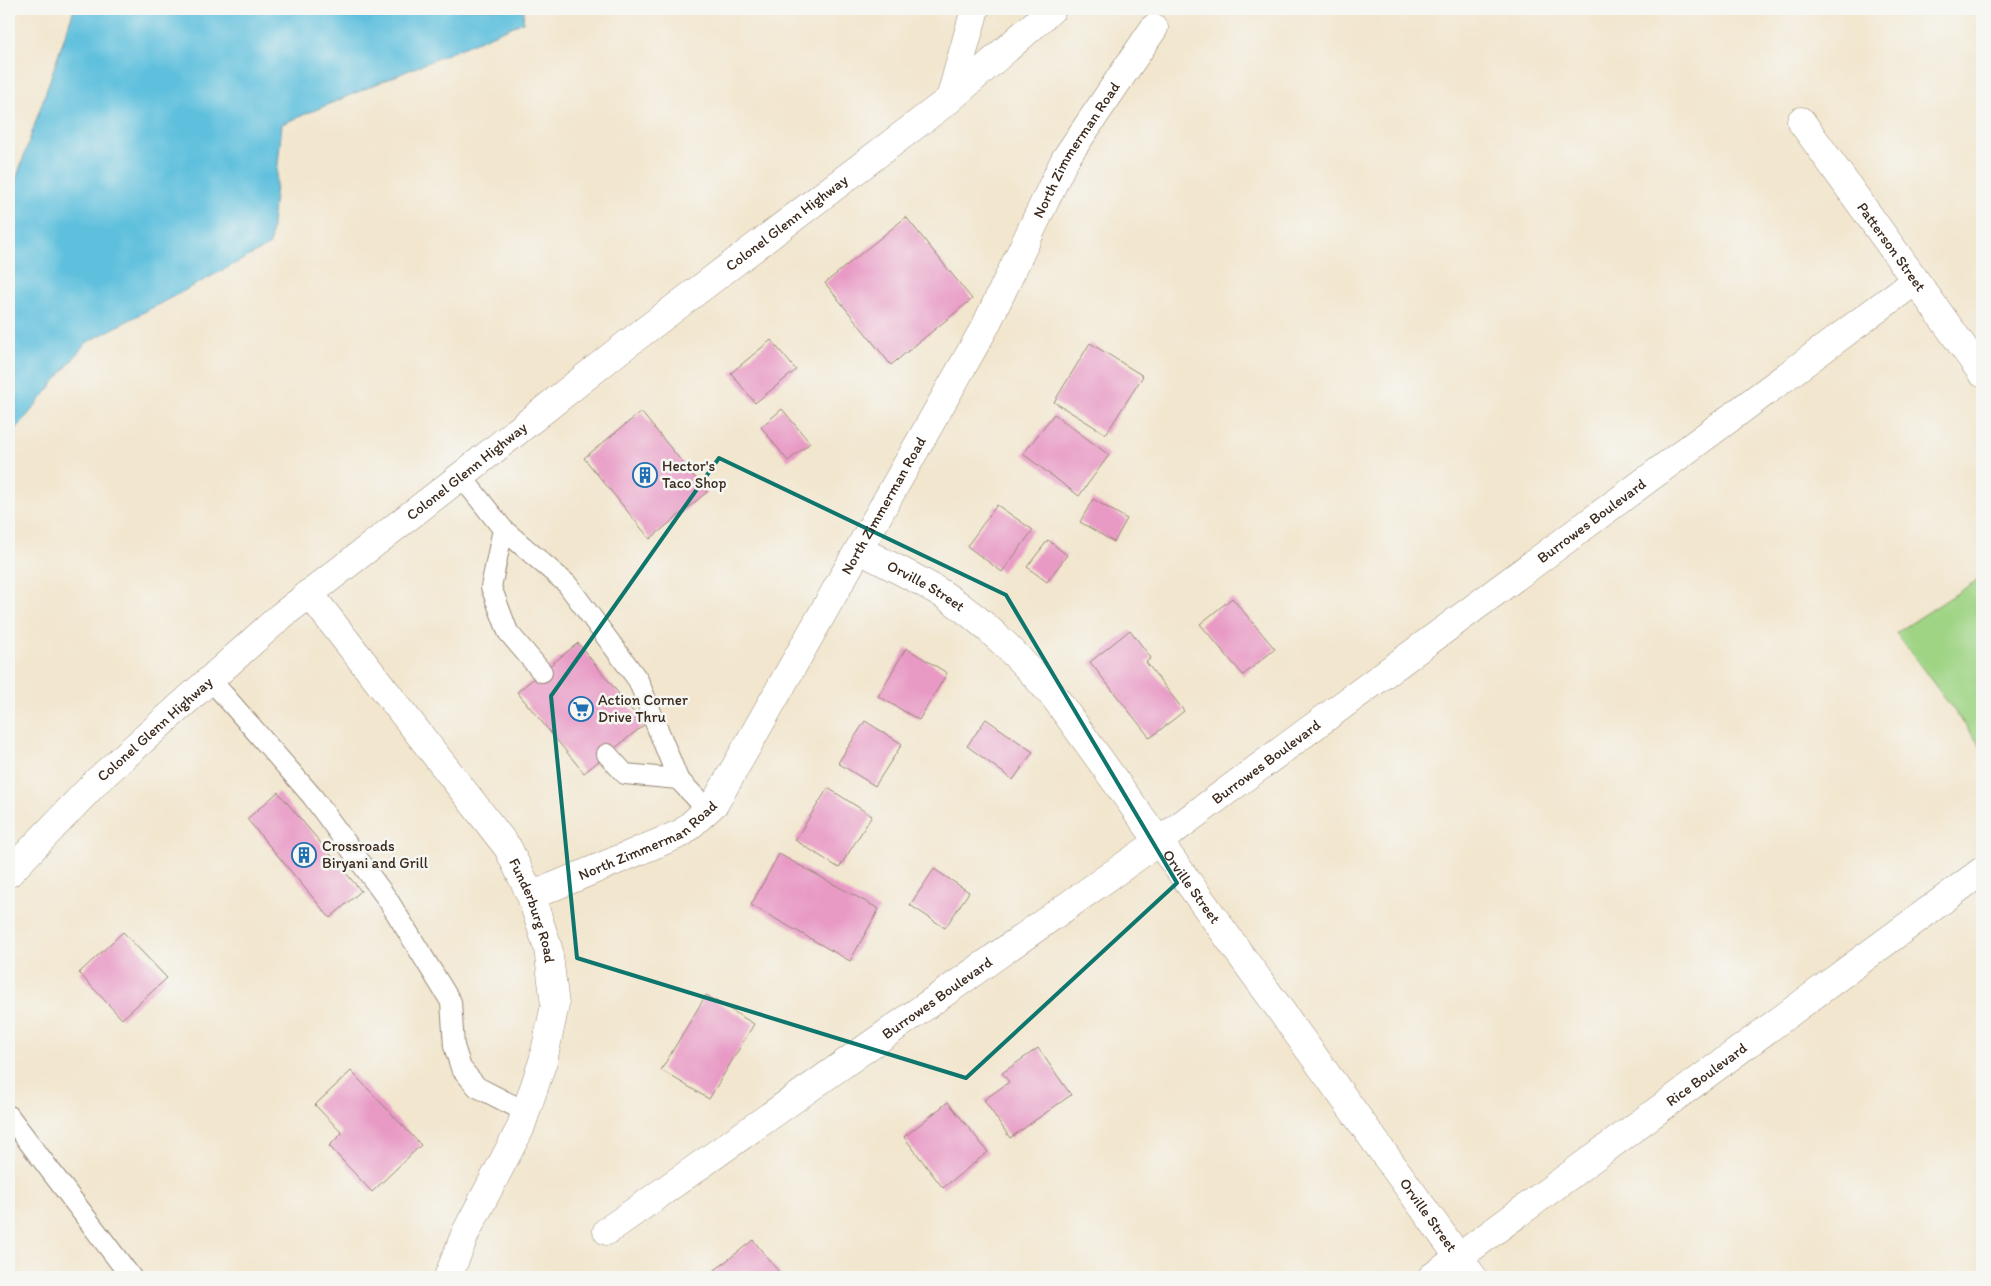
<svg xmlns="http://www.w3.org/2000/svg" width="1991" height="1286" viewBox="0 0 1991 1286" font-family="Itim,sans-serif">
	<rect width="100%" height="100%" fill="#f6f6f2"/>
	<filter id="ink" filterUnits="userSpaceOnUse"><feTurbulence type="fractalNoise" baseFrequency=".02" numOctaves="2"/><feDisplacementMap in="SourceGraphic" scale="10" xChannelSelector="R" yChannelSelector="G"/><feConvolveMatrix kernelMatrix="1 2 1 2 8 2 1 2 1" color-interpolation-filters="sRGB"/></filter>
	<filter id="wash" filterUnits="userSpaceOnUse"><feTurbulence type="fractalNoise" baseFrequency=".0096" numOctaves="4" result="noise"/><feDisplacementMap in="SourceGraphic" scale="20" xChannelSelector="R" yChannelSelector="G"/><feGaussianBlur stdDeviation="1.12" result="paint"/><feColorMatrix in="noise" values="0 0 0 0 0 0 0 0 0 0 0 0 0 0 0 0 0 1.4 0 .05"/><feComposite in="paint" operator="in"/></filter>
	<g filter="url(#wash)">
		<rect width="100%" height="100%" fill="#f2e6ce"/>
		<path fill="#9fd484" stroke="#6d7f51" d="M1982,577V748L1896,633Z"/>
		<path fill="#5fc0dd" stroke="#4d757e" d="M74,9H524L523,22L282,124L270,245L86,343L9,438V200Z"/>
		<g id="blocks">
			<path fill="#e89ac5" d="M906,217L972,299L891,365L825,283Z
				M771,340L796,370L755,403L731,373Z
				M1090,343L1143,376L1106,434L1054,402Z
				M782,409L810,443L788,461L761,427Z
				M641,412L707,492L650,539L584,458Z
				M1054,414L1109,455L1079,496L1023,454Z
				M1093,499L1127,519L1114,542L1080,522Z
				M997,505L1033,530L1002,572L967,546Z
				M1048,540L1067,555L1047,582L1027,567Z
				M1232,598L1275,649L1243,675L1200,624Z
				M1130,630L1151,658L1146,662L1184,711L1150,738L1090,662Z
				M578,643L644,725L584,773L517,692Z
				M906,648L947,673L919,720L878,696Z
				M986,719L1033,752L1013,780L967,746Z
				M865,721L902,744L875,786L838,763Z
				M828,788L872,816L839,868L795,840Z
				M278,792L361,891L330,918L247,819Z
				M779,854L879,909L850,961L751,905Z
				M934,869L969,892L945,928L910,905Z
				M123,932L167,978L122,1019L79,973Z
				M706,995L754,1024L709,1099L661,1070Z
				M1038,1048L1071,1095L1010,1138L984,1100L1009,1082L1002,1073Z
				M351,1071L421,1145L372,1192L329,1146L342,1133L315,1105Z
				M948,1102L988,1152L943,1188L904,1137Z
				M753,1240L783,1277H706Z"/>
		</g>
	</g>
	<g filter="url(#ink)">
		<use href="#blocks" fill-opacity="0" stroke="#968876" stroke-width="1"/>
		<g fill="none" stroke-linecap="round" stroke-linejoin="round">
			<defs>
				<path id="service" d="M461,476L503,529L567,584L638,680L678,779L708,810
					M503,529L491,587L508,632L542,672
					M210,679L312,796L388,900L451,1002L454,1046L461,1068L477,1087L526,1112
					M607,754L625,774L678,779
					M9,1116L131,1277"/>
				<g id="minor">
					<path id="s1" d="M1801,121L1982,373"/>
					<path id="s2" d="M860,550C888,565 917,578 944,595C989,624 1021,660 1056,699L1473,1277"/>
					<path id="s3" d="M531,896L682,833L715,803L986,325L1065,159L1154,28"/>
					<path id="s4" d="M607,1231L1158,842L1915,281"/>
					<path id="s5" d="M1432,1277L1982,871"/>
				</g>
				<g id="tertiary">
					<path d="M950,99L975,9"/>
					<path id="s6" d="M309,593L508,848L531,896L548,948L555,1005L543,1061L520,1129L466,1232L448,1277"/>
					<path id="s7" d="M9,873L98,780L281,616L461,476L618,351L950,99L1052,9"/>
				</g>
			</defs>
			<use href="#service" stroke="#968876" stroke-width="22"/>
			<use href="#minor" stroke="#968876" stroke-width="29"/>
			<use href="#tertiary" stroke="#968876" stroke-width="29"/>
			<use href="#service" stroke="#fff" stroke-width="20"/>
			<use href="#minor" stroke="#fff" stroke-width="28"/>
			<use href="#tertiary" stroke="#fff" stroke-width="28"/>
		</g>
	</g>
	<path fill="none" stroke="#0f766e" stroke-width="4" stroke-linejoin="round" d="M719,458L1006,595L1177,883L966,1078L577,958L551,696Z"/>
	<defs>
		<symbol id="building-ring" viewBox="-11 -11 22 22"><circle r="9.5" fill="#f6f6f2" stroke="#1f6fb2" stroke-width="1.5"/><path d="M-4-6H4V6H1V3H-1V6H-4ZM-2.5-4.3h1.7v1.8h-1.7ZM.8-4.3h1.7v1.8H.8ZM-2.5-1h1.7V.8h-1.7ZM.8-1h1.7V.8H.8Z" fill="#1f6fb2"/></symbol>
		<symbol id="supermarket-ring" viewBox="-11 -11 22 22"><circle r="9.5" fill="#f6f6f2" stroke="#1f6fb2" stroke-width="1.5"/><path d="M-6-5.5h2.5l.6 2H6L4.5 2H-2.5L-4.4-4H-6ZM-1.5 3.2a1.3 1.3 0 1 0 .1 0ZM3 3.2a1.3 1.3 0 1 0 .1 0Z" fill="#1f6fb2"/></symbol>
	</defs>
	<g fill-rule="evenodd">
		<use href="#building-ring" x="631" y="461" width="28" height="28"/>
		<use href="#supermarket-ring" x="567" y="695" width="28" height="28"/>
		<use href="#building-ring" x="290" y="841" width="28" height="28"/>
	</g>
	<g text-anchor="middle" stroke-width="5" stroke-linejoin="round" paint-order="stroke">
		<g font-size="15" fill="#3b2a1e" stroke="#f6f6f2">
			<text dy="5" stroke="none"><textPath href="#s3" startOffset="955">North Zimmerman Road</textPath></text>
			<text dy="5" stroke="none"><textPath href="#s7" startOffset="1015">Colonel Glenn Highway</textPath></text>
			<text dy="5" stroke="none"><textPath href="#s1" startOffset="155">Patterson Street</textPath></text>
			<text dy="5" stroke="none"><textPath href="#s7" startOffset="610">Colonel Glenn Highway</textPath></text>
			<text dy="5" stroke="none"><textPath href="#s3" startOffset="550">North Zimmerman Road</textPath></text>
			<text dy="5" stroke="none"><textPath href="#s4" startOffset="1214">Burrowes Boulevard</textPath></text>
			<text dy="5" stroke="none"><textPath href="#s2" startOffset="75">Orville Street</textPath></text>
			<text dy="5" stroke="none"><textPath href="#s7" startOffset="205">Colonel Glenn Highway</textPath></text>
			<text dy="5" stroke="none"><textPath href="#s4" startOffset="809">Burrowes Boulevard</textPath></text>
			<text dy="5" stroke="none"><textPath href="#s3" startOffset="130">North Zimmerman Road</textPath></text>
			<text dy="5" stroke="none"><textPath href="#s2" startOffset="480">Orville Street</textPath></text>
			<text dy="5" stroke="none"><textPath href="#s6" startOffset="391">Funderburg Road</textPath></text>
			<text dy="5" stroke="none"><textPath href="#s4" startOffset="404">Burrowes Boulevard</textPath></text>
			<text dy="5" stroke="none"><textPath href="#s5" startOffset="341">Rice Boulevard</textPath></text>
			<text dy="5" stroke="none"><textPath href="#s2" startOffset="885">Orville Street</textPath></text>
		</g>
		<g font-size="15" fill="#3b2a1e" stroke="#f6f6f2" text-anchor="start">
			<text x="662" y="471">Hector's<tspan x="662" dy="17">Taco Shop</tspan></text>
			<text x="598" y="705">Action Corner<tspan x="598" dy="17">Drive Thru</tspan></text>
			<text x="322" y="851">Crossroads<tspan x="322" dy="17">Biryani and Grill</tspan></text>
		</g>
	</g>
	<rect width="1991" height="1286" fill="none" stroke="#f6f6f2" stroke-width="30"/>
</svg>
